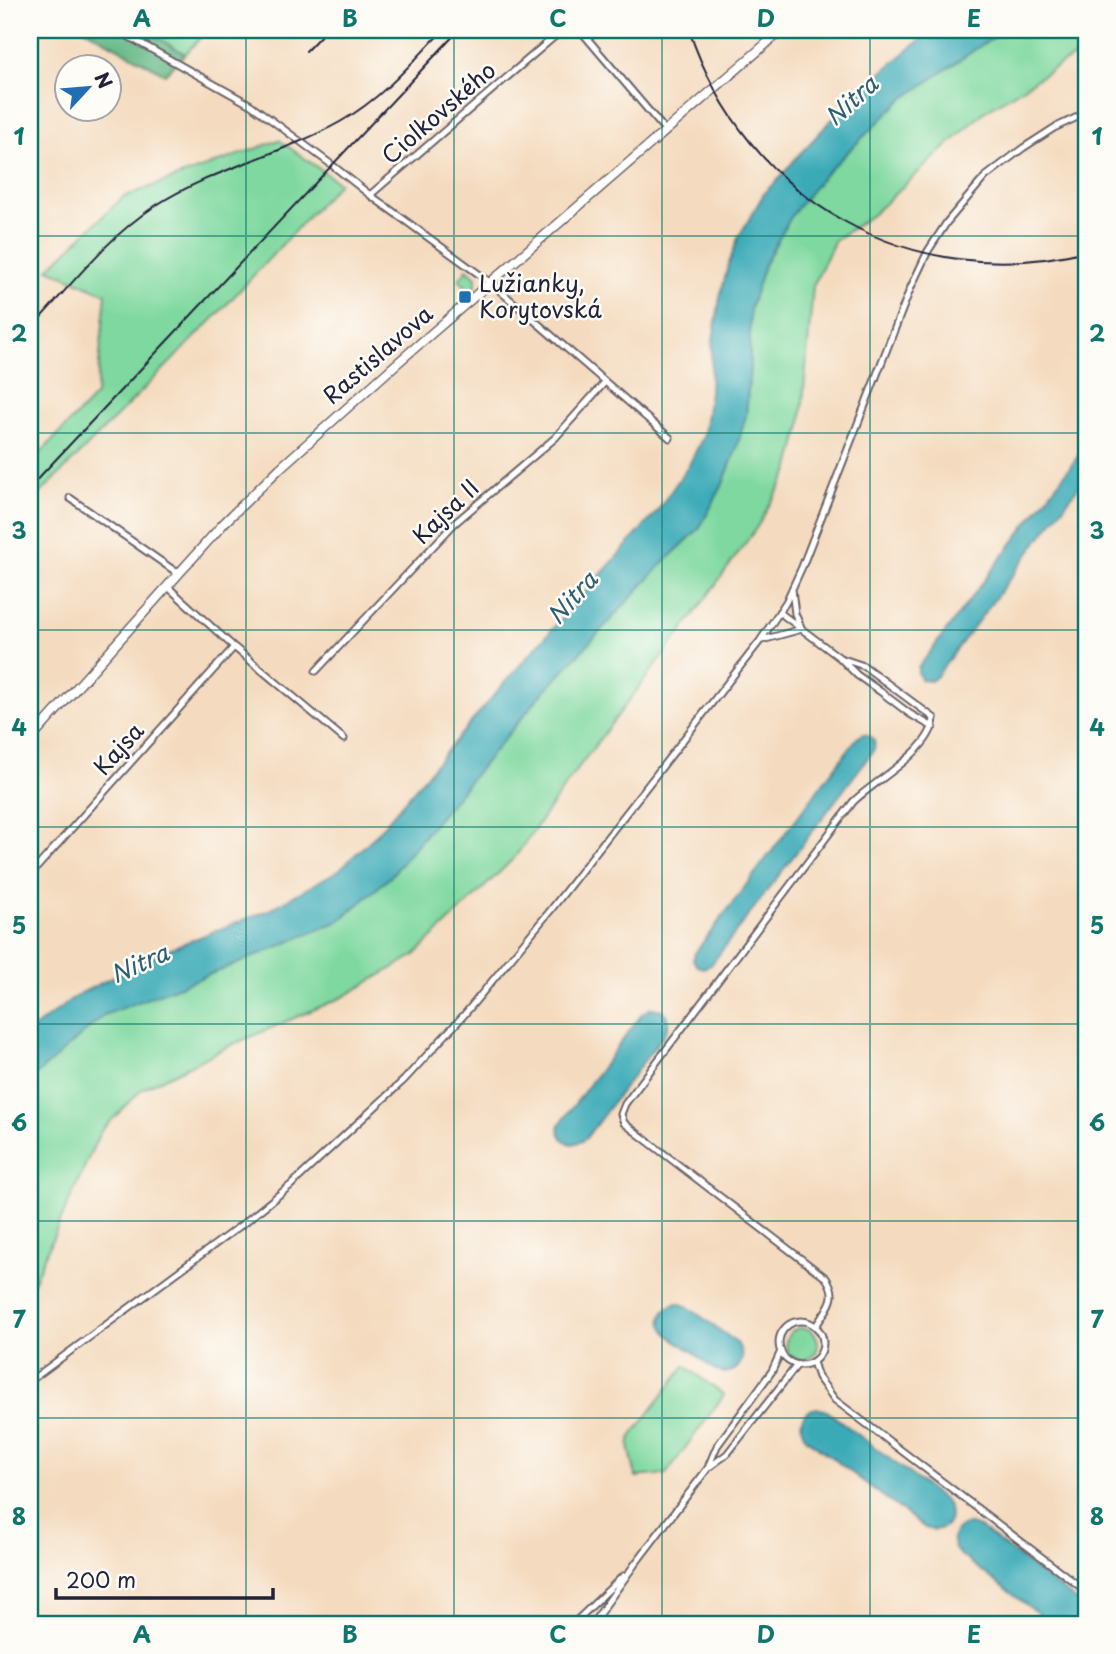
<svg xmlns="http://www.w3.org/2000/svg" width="1116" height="1654" viewBox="0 0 1116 1654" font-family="'Playpen Sans',sans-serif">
	<rect width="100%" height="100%" fill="#fdfcf7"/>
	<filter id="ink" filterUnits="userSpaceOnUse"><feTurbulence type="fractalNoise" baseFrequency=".0143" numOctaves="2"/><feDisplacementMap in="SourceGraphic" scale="14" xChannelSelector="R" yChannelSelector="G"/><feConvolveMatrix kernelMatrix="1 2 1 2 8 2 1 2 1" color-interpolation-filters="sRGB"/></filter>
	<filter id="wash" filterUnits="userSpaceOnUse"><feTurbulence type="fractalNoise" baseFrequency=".00686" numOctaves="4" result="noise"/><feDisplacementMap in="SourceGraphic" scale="28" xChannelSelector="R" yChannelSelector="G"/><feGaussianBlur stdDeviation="1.57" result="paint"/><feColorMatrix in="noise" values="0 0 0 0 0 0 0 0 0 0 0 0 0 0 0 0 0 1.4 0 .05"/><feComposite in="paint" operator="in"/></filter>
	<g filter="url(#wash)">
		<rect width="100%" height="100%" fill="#f4dbbf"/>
		<path fill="#7ed89f" stroke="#507d6d" stroke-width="2" d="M144,30H208L185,54Z
			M1006,30H1086V52L1064,62L984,112L872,215L835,240L813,286L801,425L789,471L757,527L693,616L575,772L515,857L415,955L343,997L229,1046L142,1089L100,1132L30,1289V1088L36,1075L104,1015L234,965L339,921L390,877L539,697L664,562L699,529L722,486L736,450L746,415L750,367V309L764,265L792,215L823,176L900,101L983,44Z
			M279,140L339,183L216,316L30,504V464L96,395L106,294L48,269L123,197Z
			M467,269L476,277V285L470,290L459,280Z
			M786 1344a16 16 0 1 1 32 0a16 16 0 1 1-32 0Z
			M685,1366L724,1395L666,1474L636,1477L629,1446L631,1437Z"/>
		<path fill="#66b886" stroke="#446d60" stroke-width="2" d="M86,30H144L185,54L165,74Z"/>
		<path fill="#3aaab7" stroke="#2e6679" stroke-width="2" d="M937,30H1006L983,44L900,101L823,176L792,215L764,265L750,309V367L746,415L736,450L722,486L699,529L664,562L539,697L390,877L339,921L234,965L104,1015L36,1075L30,1088V1031L79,994L164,951L269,910L339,870L374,837L506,681L656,513L689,465L704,435L710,392L712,346L720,297L728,266L738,238L765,192L780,178L796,158L857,93L920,40Z
			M1086,446V477L936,677L931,681L922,680L918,674V668Z
			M863,734C873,735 877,742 873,751L711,965L703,968L697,966L693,960L695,953L857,738Z
			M651,1008L662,1010C670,1017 670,1024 665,1033L586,1138L582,1141L573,1144C562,1142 557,1134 560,1124L642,1014Z
			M678,1303L688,1307L737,1343C741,1350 744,1357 740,1364C736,1371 728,1374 720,1372C711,1369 701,1359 693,1352C682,1344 658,1333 662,1316C664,1308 670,1305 678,1303Z
			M817,1408L827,1411L945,1501C957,1518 946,1535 925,1528L806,1438C797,1424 801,1411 817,1408Z
			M969,1524L979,1527L1086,1608V1624H1052L958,1553C948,1540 953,1527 969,1524Z"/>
	</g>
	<g filter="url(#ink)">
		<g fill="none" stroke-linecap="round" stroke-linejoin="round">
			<defs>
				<path id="street" d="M117,30L251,105L332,165L370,195L491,283L670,438
					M580,30L665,130
					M370,195L562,30
					M70,498L179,574
					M168,587L234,647L344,739
					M792,589L795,614L801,627
					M779,612L840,658L857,675L881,692L910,714L933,727
					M762,640L802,629
					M316,671L455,523L555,438L605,382
					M30,875L234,647
					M779 1343a22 22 0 1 1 44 0a22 22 0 1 1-44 0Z
					M816,1326C827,1308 840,1298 826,1278L624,1123L621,1114L625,1104L853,802C875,780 932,751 934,718L864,666L840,658
					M813,1362L818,1377L835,1400L1086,1591
					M30,1381L244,1223L291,1185L404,1080L464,1015L550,911L760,641L786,602L802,567L911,287L928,251L947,222L985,177L1023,148L1054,128L1086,113
					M709,1465L717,1446L772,1371L781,1351
					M30,1616L41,1624
					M573,1624L623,1576
					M592,1624L635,1564L708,1468L727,1454L797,1365"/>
				<path id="secondary" d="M30,740L224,523L280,468L394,366L782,30"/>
			</defs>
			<use href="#street" stroke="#6c6369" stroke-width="9"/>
			<use href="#secondary" stroke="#6c6369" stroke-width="11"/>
			<use href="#street" stroke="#fff" stroke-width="5"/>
			<use href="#secondary" stroke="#fff" stroke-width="8"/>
			<path stroke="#22223b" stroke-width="2" d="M689,30C746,200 911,295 1086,251
				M306,51L326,30
				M30,329C70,287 106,238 155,206C212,169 281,155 340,122C381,99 411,64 443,30
				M30,487L459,30"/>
		</g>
	</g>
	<path fill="none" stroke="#0f766e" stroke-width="2" stroke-opacity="0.55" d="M246,30V1624M454,30V1624M662,30V1624M870,30V1624M30,236H1086M30,433H1086M30,630H1086M30,827H1086M30,1024H1086M30,1221H1086M30,1418H1086"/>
	<rect fill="#1f6fb2" stroke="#fdfcf7" stroke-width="2.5" x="458" y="290" width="14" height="14" rx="3.5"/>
	<g text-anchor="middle" stroke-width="5" stroke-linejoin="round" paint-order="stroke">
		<g font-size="23" fill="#22223b" stroke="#fdfcf7">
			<text transform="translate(439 113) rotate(-41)" y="8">Ciolkovského</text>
			<text transform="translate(378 355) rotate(-41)" y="8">Rastislavova</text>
			<text transform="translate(446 512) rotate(-44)" y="8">Kajsa II</text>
			<text transform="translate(119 749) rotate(-48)" y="8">Kajsa</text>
		</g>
		<g font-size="23" fill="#22223b" stroke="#fdfcf7" text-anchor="start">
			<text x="479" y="292">Lužianky,<tspan x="479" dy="26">Korytovská</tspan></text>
		</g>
		<g font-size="24" font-style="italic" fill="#2d5f73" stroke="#fdfcf7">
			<text transform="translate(852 101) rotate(-42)" y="8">Nitra</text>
			<text transform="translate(573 598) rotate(-48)" y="8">Nitra</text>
			<text transform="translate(140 964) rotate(-24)" y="8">Nitra</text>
		</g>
	</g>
	<rect width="1116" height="1654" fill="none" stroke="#fdfcf7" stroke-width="77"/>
	<g transform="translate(88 88) rotate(64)"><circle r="33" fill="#fdfcf7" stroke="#a5a5ac" stroke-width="2"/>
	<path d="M0-5L12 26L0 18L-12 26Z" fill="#1f6fb2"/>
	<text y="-10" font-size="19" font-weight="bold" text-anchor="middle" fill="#22223b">N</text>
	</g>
	<path d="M56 1588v10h217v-10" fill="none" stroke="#22223b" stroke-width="3.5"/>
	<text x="66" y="1588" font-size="21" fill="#22223b" stroke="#fdfcf7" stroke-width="5" paint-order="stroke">200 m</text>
	<rect x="38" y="38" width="1040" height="1578" fill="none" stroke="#0f766e" stroke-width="2.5"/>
	<g font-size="23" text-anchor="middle" font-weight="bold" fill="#0f766e">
		<text x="142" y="27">A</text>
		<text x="350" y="27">B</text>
		<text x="558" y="27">C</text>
		<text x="766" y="27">D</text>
		<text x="974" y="27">E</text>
		<text x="19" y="145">1</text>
		<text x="1097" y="145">1</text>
		<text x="19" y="342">2</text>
		<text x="1097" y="342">2</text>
		<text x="19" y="539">3</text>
		<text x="1097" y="539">3</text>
		<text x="19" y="736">4</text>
		<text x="1097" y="736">4</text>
		<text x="19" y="934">5</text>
		<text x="1097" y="934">5</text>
		<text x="19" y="1131">6</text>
		<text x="1097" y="1131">6</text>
		<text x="19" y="1328">7</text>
		<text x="1097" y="1328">7</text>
		<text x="19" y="1525">8</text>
		<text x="1097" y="1525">8</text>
		<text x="142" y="1643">A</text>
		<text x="350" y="1643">B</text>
		<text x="558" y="1643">C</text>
		<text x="766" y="1643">D</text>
		<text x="974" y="1643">E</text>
	</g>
</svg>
